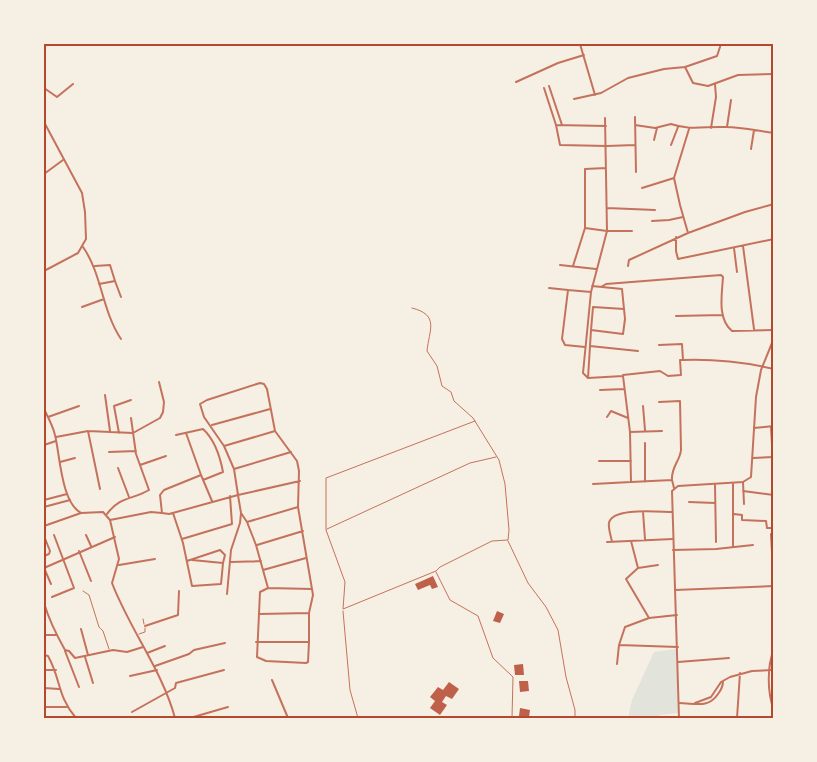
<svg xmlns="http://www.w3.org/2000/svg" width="817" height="762" viewBox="0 0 817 762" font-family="Raleway,sans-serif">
	<rect width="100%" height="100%" fill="#f6efe4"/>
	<path fill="#e2e4dc" d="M676,649L678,713L660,715V718H628L632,700L654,652Z"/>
	<path fill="#bf614a" d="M433,576L438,587L432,589L430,585L418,590L415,584Z
		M497,611L504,614L500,623L493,621Z
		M523,664L524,675H515L514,665Z
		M519,681H528L529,691L520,692Z
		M449,682L459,689L452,699L446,696L442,702L447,705L440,715L430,708L435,701L430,697L438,687L443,690Z
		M520,708L530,710L529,717L519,716Z"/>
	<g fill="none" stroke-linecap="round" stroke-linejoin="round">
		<path stroke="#c5725c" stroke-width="1" d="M412,308C440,315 429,330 427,351L437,366L442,386L451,392L454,401L473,418L499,460L505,484L509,530L508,540L492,541L440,567L436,571L343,609L345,582L326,530V478L475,421
			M327,529L470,463L496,457
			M508,541L528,583L546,607L558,630L566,677L575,710V718
			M436,572L450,600L478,616L493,658L513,677L512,718
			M83,591L89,595L99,627L103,631L109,649
			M343,611L350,690L358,718
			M143,619L144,624
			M139,634L145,632V628"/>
		<path stroke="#c5725c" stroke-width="2" d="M580,44L595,95
			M685,67L717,56L721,44
			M516,82L558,63L584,55
			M549,86L562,125
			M44,88L57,97L73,84
			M544,88L556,125
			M574,99L601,93L628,78L664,69L685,67L693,83L708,86L738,75L774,74
			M635,117L636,172
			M605,118L607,231L591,292L583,373L588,378L623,376L630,432L631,482L672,480L674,488
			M635,125L655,128L671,124C691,131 706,126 726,127C742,127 758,131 774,133
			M606,126L556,125L560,145L607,146L635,145
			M727,127L731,100
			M711,128L716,97L715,84
			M654,140L657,128
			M671,145L678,127
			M751,149L754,130
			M44,174L63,160
			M642,188L674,178
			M607,208L655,210
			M652,221L669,220L683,217
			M585,228V169L606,168
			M688,233L680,205L674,178L689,129
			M676,237V251L678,259L774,239
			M743,246L754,329
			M83,247C102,274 102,311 121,339
			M734,248L737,272
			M560,265L596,269
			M95,266L110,265L115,281
			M573,266L585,228L607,231H632
			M628,266L629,260L688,233L745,212L774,204
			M99,284L115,281L121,297
			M601,287L606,284L721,275L723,277C722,294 717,319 732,331L774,330
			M549,288L568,290
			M82,307L104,299
			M676,316L722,315
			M591,330L593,307L624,309
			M659,345L682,344L683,360
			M590,346L638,351
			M585,347L565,345L562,339L568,290L591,292
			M623,375L660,371L668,376L681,375L680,360H683C714,359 744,362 774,369
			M588,378L591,330L623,334L625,319L622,289L592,286
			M600,390L624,389
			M105,395L110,431
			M659,402L680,401L681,450C680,461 671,467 672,480
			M643,406L645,430
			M48,417L79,406
			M607,417L611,411L628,418
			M212,425L270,409
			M771,427L772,445
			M754,428L774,426
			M88,431L133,433L160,418L163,412L164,402L159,382
			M630,432L662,431
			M119,433L114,406L131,400
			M186,433L201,475
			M176,435L203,429C215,440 220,456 223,472L203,480
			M56,437L88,431L100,489
			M645,443V482
			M44,445L56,441
			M224,446L234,469L238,495L300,481
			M109,452L136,451
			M753,458L774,457
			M599,461H631
			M60,462L75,458
			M140,465L166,456
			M118,468L129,497
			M234,469L291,452
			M743,482L744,504
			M593,484L631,482
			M733,484V546
			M715,485L716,542
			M743,491L774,495
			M44,500L67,494
			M212,501L201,475L164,490L160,495L162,513L169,514L238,495L241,513L247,522L256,545L268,588L312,589
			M689,502L715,503
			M44,507L70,500
			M643,512L645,539
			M173,513L183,543L192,586L221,584L223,563L192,560
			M107,514C120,496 132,500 149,490L136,454L131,418
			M734,514L742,515V520L766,521L767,528H774
			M110,520L151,512L162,513
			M247,522L298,507
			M44,526L81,513
			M771,534L772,553
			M86,535L91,546
			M44,536L50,551L49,554L44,556
			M182,539L232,524L230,496
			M631,541L638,568L658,565
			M607,542L673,539
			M612,542C611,536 608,528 609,523C612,507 659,512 672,512
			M257,545L303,531
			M673,550L716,549L753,545
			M79,551L91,581
			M187,561L220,550L225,555L223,563
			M231,562L261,561
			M119,565L155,559
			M44,568L115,537
			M44,568L51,584
			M638,568L626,579L649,618L677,615
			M263,570L306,558
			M268,588L260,592L257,657L266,661L306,663L308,662L309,642
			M675,590L774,586
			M227,594L231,550L240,523L241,513
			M52,597L74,588L54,535
			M44,603C49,620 56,634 65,650L69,651L75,658L113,650L127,652L143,647
			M259,614L309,613
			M145,626L178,615L179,591
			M81,629L88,655
			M44,635H56
			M256,642H309V613L313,595L298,507L299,471L297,461L275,431L267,389L264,384L260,383L207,400L200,404L204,417L224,446L275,431
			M619,645L625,627L649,618
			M774,650C767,665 767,693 774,710
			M65,651L79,687
			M147,653L165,646
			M44,655L48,656C61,679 57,696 76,718
			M85,657L93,683
			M678,662L729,658
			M617,664L619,645L678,647
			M155,666L189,654L194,650L225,643
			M44,670H56
			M130,676L157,670
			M272,680L288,718
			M44,688L59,689
			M679,703C695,703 708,709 718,694C722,689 723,686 723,681
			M695,703L711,697L721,682L730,677L752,671L774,670
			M44,707H67
			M132,712L175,688L176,683L224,670
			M190,718L228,707
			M737,718L740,673"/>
		<path stroke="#c5725c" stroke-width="2" d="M44,122L82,193L85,212L86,239L78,253L44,271
			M44,409C48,417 53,426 55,435C60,455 61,502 81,513L103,512L110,520L119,559L112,583C130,630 162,670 175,718
			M679,718L672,491L678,486L743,482L751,477L756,397L761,370L774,338"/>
	</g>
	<rect width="817" height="762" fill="none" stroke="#f6efe4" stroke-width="90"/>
	<rect x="45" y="45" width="727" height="672" fill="none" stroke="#b5482f" stroke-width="2"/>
</svg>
